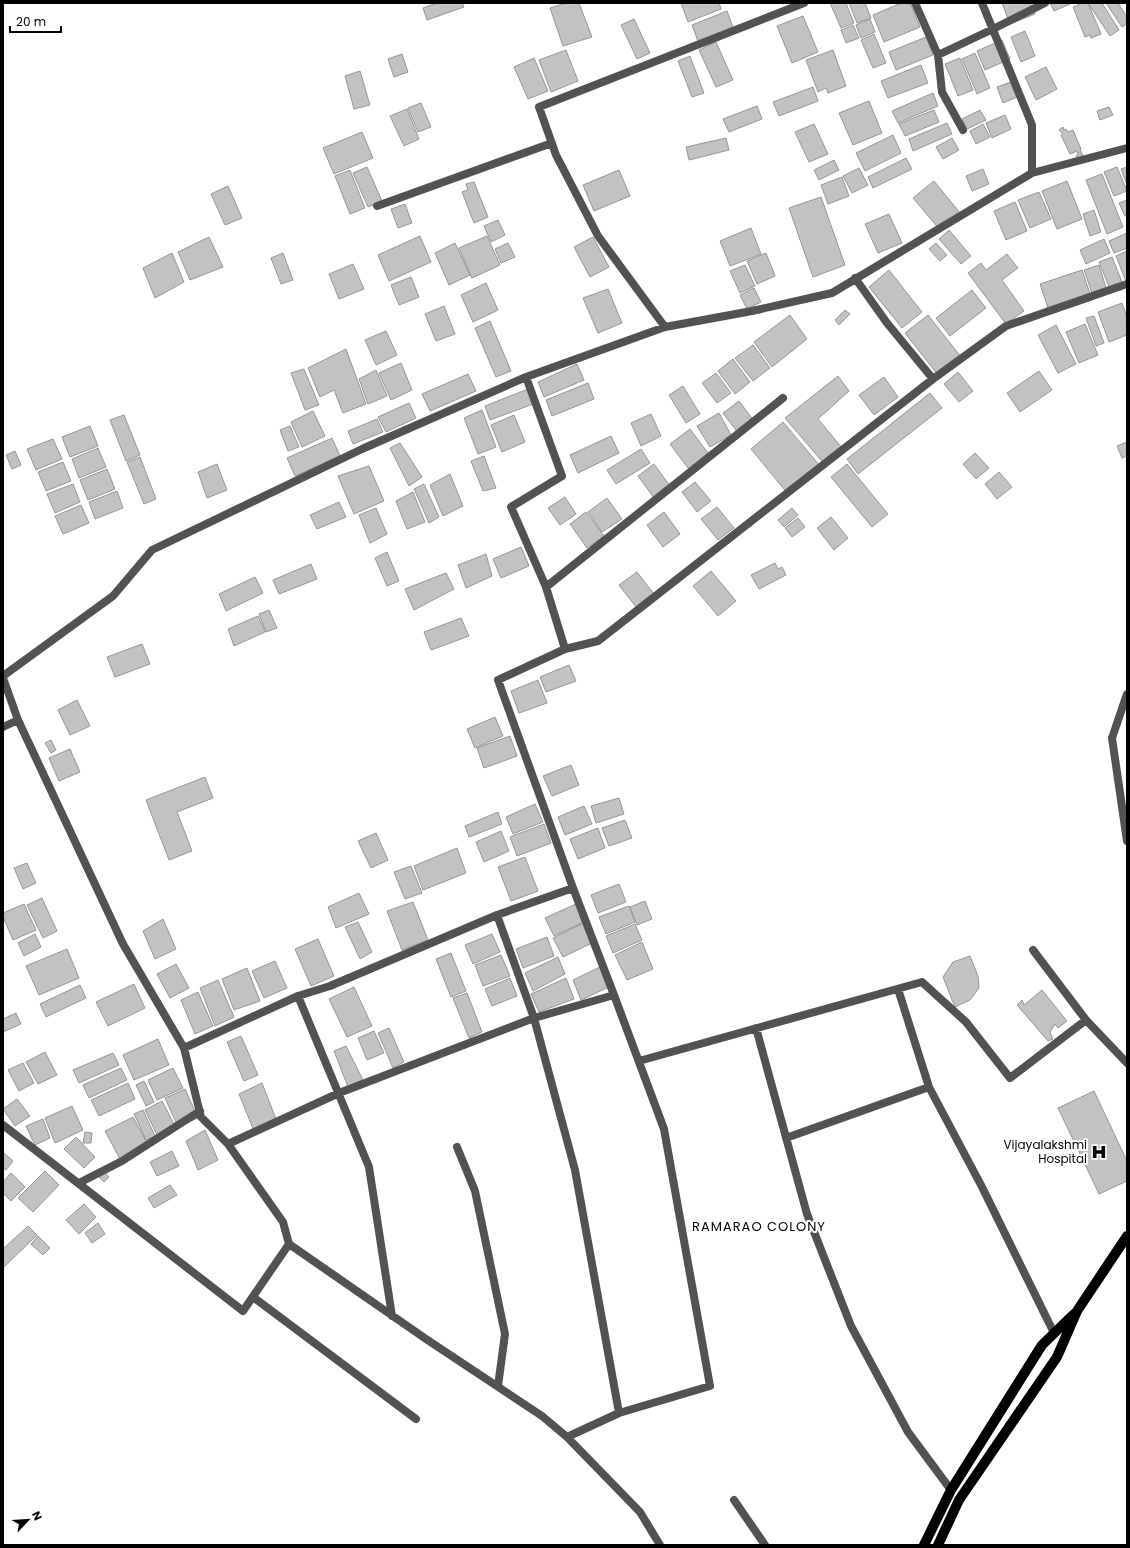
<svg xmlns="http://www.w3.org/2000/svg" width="1130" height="1548" viewBox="0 0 1130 1548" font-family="Poppins,sans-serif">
	<rect width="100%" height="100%" fill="#fff"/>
	<path fill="#c2c2c2" stroke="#969696" d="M437,3H462L464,7L427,20L423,8Z
		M566,3H579L592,37L563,46L550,8Z
		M681,3H719L721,9L688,22Z
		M830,3H846L854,23L841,28Z
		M849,3H865L871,18L857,23Z
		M901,3H910L920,27L884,42L873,15Z
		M1002,3H1030L1035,14L1010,24Z
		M1050,3H1069L1070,4L1054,11Z
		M1083,3H1088L1101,34L1091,38L1090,35L1085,37L1073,7Z
		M1088,3H1102L1119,30L1110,36Z
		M1106,3H1118L1127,17V24L1122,27Z
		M727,11L734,30L699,44L692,25Z
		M803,16L818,52L792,63L777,26Z
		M634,19L650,53L637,59L621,25Z
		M870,19L875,32L861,38L856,25Z
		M853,25L859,38L846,43L841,30Z
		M1025,31L1035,56L1021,62L1011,37Z
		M874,34L886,63L873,68L861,40Z
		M926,37L933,55L896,70L889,52Z
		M1002,40L1010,59L985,70L977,51Z
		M716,42L733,80L716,87L699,50Z
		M566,50L578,81L551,92L539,60Z
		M833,50L846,86L828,93L826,88L818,92L806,60Z
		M975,53L990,88L977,94L962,59Z
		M402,54L408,72L394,77L388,59Z
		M690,56L704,93L692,97L678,61Z
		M534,58L548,91L528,99L514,67Z
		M960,58L973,90L958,96L945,64Z
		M921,65L928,83L888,98L881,81Z
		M1046,67L1057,89L1036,100L1025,77Z
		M360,71L370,105L354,109L345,76Z
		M1011,82L1017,97L1003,103L997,87Z
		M813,87L818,101L779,116L773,102Z
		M933,93L938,106L898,123L892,111Z
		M869,101L882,133L853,145L839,113Z
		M421,103L431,127L418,132L408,108Z
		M757,106L762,119L729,132L723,119Z
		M1109,107L1113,115L1100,120L1097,111Z
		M407,109L419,139L404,146L390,116Z
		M934,110L939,122L905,136L899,124Z
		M980,110L986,120L967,129L962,119Z
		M1005,115L1011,129L992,138L986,123Z
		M947,123L952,134L913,151L909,139Z
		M814,124L828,154L809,162L795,132Z
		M983,124L990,137L976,144L970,131Z
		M1063,127L1064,130L1066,129L1068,132L1073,130L1081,149H1080L1083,156L1077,159L1076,156L1078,155L1077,151L1070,154L1061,135L1063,134L1059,130Z
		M362,132L373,158L334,174L323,148Z
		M893,135L901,153L865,171L856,153Z
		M726,138L729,150L689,160L686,147Z
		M952,138L959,150L943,159L936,147Z
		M906,158L912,169L873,188L868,177Z
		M834,160L839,170L819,180L814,170Z
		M367,167L382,201L368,207L353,173Z
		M1117,167L1127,191L1114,196L1104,172Z
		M1127,167V185L1121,169Z
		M859,168L868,185L852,193L843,176Z
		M983,169L989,184L972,191L966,176Z
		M350,170L365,208L350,214L335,176Z
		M619,170L630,196L594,211L583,185Z
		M1102,174L1123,227L1107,234L1086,180Z
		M842,177L849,196L828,204L821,185Z
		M934,181L960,213L940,230L913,198Z
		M1067,181L1082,219L1057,229L1042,191Z
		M474,182L488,217L474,223L462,192L468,190L466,184Z
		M228,186L242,218L225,225L211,194Z
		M1039,192L1051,219L1030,228L1018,200Z
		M821,197L845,265L813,277L789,208Z
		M1127,200V215L1125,216L1119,203Z
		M1015,202L1027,231L1006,240L994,211Z
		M405,204L412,223L398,228L391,209Z
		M1094,210L1101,232L1090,236L1083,214Z
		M889,214L902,243L878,253L865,224Z
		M498,220L505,235L491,242L484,226Z
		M751,228L761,254L730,266L720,241Z
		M949,230L971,256L961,264L939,239Z
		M1127,233V248L1114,253L1109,241Z
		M420,236L431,262L389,281L378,255Z
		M487,236L500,265L472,278L459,248Z
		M209,237L223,267L190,280L178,252Z
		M593,237L609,267L590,277L574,247Z
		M1104,239L1110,253L1086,264L1080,250Z
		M455,243L470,275L449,285L435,253Z
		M508,243L515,257L501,263L495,249Z
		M936,243L947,255L940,261L929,249Z
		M1127,251V284L1116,256Z
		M172,253L184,282L155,298L143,268Z
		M283,253L293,280L281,284L271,258Z
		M766,253L775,276L757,284L747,261Z
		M1007,254L1018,268L1002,280L1024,311L1006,324L968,273L981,263L986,270Z
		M1112,257L1124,287L1111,292L1099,262Z
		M353,264L364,289L339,299L329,274Z
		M745,265L755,286L740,293L730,271Z
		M1099,265L1107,291L1093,296L1084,270Z
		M889,270L922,312L902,328L869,287Z
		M1082,270L1092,300L1050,314L1040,284Z
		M411,277L419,297L399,305L391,285Z
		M486,283L498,310L473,322L461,295Z
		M754,288L761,302L747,309L740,295Z
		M608,289L622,323L598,333L583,298Z
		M972,290L986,308L950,336L936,318Z
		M1122,303L1127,317V335L1109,342L1098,312Z
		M444,306L455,334L436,341L425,314Z
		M845,310L850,314L839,325L835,320Z
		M790,315L807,339L772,367L754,342Z
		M928,315L961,357L938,375L905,333Z
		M1094,316L1104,343L1096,346L1086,318Z
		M490,321L511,371L496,377L475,328Z
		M1085,324L1098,355L1079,363L1066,332Z
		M1056,325L1076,364L1058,373L1038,335Z
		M386,331L397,355L376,365L365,340Z
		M753,345L770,368L753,381L735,358Z
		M346,349L366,404L343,413L334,390L320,397L308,368Z
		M733,359L750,382L735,394L718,371Z
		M401,363L412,390L391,400L379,373Z
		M577,364L584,380L544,397L538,382Z
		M304,369L319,405L305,410L291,373Z
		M376,370L387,396L368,404L359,379Z
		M1039,371L1052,390L1020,412L1007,393Z
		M958,372L973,391L959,402L944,384Z
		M716,373L731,393L717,403L702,383Z
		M468,374L476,391L430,411L422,394Z
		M838,376L849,391L818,419L843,449L826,466L785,418Z
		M884,377L898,397L874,415L859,395Z
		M588,383L594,399L552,416L546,400Z
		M683,386L700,414L686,423L669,395Z
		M528,389L536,403L490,420L485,406Z
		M930,393L942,408L858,474L847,459Z
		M739,401L754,421L738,433L723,413Z
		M409,403L416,418L386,432L378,417Z
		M482,410L496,447L478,454L464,418Z
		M313,411L325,436L302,447L291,422Z
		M719,413L731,435L710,447L697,426Z
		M651,414L661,436L641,446L631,423Z
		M124,415L140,455L126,461L110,420Z
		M514,415L525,442L502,452L491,425Z
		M377,419L383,432L353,444L348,431Z
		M783,422L821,467L788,494L751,449Z
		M90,426L98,446L70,457L62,437Z
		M290,426L299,447L288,451L280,430Z
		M690,429L711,457L691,472L670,444Z
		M611,436L619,453L578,473L570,455Z
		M332,438L340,456L295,476L287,458Z
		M53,439L62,459L36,470L27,449Z
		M1127,442V456L1122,458L1117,446Z
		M400,443L422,477L409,486L390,448Z
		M98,448L106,467L79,478L72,459Z
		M641,449L650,463L616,484L607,470Z
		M15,451L21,465L12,469L6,455Z
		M975,453L989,468L976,479L963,464Z
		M484,456L496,488L483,491L471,461Z
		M140,457L156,499L144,504L127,462Z
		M63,462L71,481L46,491L38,472Z
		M217,464L227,490L207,498L198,472Z
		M654,464L670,486L654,498L638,476Z
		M847,464L888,514L872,527L831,477Z
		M369,466L384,501L354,514L338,476Z
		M107,469L115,489L88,500L80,480Z
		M999,472L1012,487L997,499L985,484Z
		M450,474L463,506L443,516L430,485Z
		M695,482L711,501L697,512L682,492Z
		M73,484L80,502L55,513L47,494Z
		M424,484L439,517L429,523L414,489Z
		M117,491L123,508L95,519L89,502Z
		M413,492L425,522L407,529L396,501Z
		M565,497L576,514L560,525L548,508Z
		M607,498L622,519L602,532L588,512Z
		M339,502L346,517L317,529L310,515Z
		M81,505L89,523L63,534L55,516Z
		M717,507L734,528L718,540L701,519Z
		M376,508L387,534L370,543L359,515Z
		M792,508L798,515L784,527L778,520Z
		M586,512L604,536L587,548L570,524Z
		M664,512L680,534L663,547L647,525Z
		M831,517L848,538L834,550L817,528Z
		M798,518L805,527L792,537L785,528Z
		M521,547L529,566L501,578L493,559Z
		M387,552L399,581L387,586L375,558Z
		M486,554L492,576L466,588L458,565Z
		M775,563L778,569L782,567L786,575L759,589L751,575Z
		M311,564L317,579L279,594L273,580Z
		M711,571L736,601L718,616L693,586Z
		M637,572L654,594L639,611L619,585Z
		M446,573L454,589L414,610L405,589Z
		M255,577L263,593L226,611L219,594Z
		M269,610L277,628L266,632L259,614Z
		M258,616L265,632L234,646L228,629Z
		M461,618L469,636L431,650L424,632Z
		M142,644L150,664L115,677L107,657Z
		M569,665L576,681L546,692L540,677Z
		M538,680L547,703L519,713L511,691Z
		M77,700L90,726L70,735L58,710Z
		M495,717L503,736L475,748L467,729Z
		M510,736L517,756L484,768L477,748Z
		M51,740L56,750L51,753L45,743Z
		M70,749L80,772L59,781L49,758Z
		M571,765L579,785L552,796L543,776Z
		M205,777L213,798L177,812L192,851L169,860L146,800Z
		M619,798L624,814L596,823L591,806Z
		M535,804L543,822L513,834L506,817Z
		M584,806L592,824L565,835L558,817Z
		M498,812L502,824L469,837L465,826Z
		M625,820L632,838L609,846L602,828Z
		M544,824L551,843L517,856L510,837Z
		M598,828L605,848L578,859L570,839Z
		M501,831L509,851L484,862L476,842Z
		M376,833L388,860L371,868L358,841Z
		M457,848L466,873L423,890L414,866Z
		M525,857L538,891L511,901L498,867Z
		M27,863L36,883L23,889L14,868Z
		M411,866L422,893L405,899L394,872Z
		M619,884L626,902L598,913L591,895Z
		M359,893L369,914L336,928L328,907Z
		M42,898L57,931L43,938L27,905Z
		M645,901L652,919L637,925L630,907Z
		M413,902L428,940L402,950L387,911Z
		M578,903L586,921L554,936L545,918Z
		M24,904L36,930L13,940L3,917V913Z
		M629,906L635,922L606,934L599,917Z
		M163,919L176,949L155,959L143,931Z
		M358,922L372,952L360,959L345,927Z
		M585,922L594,942L563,957L553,938Z
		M635,924L642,940L613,953L606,936Z
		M35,934L41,947L24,956L18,943Z
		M492,934L500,952L473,964L465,945Z
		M547,937L554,956L523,968L516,949Z
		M318,939L334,976L311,986L295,949Z
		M642,942L653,969L627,980L615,955Z
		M67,949L79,978L39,995L26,966Z
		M451,953L466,991L451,997L436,959Z
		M501,955L510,976L483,986L475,965Z
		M970,956L978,976L979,988L970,1000L955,1007L943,977L953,962Z
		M558,957L565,974L533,991L525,973Z
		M275,961L287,988L264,998L252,971Z
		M176,964L189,988L170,998L157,974Z
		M604,965L611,986L581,1000L573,980Z
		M247,968L260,1001L234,1010L222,979Z
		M510,978L517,996L492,1006L485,989Z
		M566,978L574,999L539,1012L531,994Z
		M218,980L234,1017L215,1026L200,988Z
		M134,984L145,1008L108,1026L96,1002Z
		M80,985L86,998L46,1017L40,1004Z
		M354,987L372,1026L347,1037L329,999Z
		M1042,990L1067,1021L1058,1028L1055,1024L1050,1032L1053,1039L1048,1041L1017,1005L1022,1000L1024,1005Z
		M198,992L213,1026L195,1034L181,1000Z
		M467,993L482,1032L469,1038L453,998Z
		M16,1013L21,1024L3,1032V1019Z
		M389,1028L404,1062L393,1068L378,1033Z
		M374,1031L384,1053L367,1060L358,1038Z
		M241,1036L258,1075L244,1081L227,1042Z
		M158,1039L169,1065L134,1080L123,1055Z
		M346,1046L363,1080L348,1087L334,1051Z
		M45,1052L57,1075L38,1084L26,1062Z
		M113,1053L119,1065L79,1083L73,1070Z
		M23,1063L34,1083L19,1091L8,1070Z
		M121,1068L127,1080L89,1098L83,1085Z
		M173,1068L183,1088L157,1100L148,1080Z
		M144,1081L154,1102L146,1106L136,1085Z
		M128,1083L135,1099L99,1116L91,1100Z
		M262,1083L276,1119L254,1131L239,1094Z
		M185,1089L198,1118L178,1127L165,1098Z
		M1094,1091L1127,1161V1181L1099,1194L1058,1108Z
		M17,1099L30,1116L15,1126L3,1109Z
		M162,1101L175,1126L157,1135L145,1110Z
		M72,1106L83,1130L55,1143L45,1118Z
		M143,1110L155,1136L146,1140L134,1114Z
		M133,1117L148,1145L120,1159L105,1131Z
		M43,1119L50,1138L35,1145L26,1126Z
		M205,1130L218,1160L198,1170L186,1141Z
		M85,1132L92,1133L91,1143H83Z
		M76,1137L95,1157L84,1168L64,1149Z
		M172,1151L179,1166L157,1176L150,1162Z
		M3,1152L13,1161L6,1170L3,1168Z
		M103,1170L109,1177L104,1182L97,1175Z
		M45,1171L59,1185L33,1212L18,1198Z
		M11,1173L25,1187L11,1201L3,1193V1182Z
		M170,1185L177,1195L154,1208L148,1198Z
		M84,1204L96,1217L79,1234L66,1220Z
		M98,1223L105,1234L92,1243L85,1233Z
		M28,1226L37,1235L3,1268V1249Z
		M38,1236L50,1248L43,1255L31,1244Z"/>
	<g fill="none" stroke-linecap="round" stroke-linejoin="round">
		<path stroke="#525252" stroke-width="8" d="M915,3L938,55L993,29L1045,3
			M938,55L942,92L963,130
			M1032,173L1127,148
			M377,206L552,143
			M855,278L887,323L933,379L1006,326L1127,284
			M665,327L598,236L556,155L539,107L804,3
			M526,377L562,476L511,507L546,587L565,649L498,680L573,888L614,995L664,1129L710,1386L619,1413L567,1437
			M546,587L783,398
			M565,649L598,641L933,379
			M3,676L113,596L152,550L362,449L526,377L665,327L752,311L832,293L1032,173V125L982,3
			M3,678L18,720L3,727
			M1127,694L1112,738L1127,841
			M18,720L123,944L184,1048L201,1117L228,1144
			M497,915L534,1018L575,1170L619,1413
			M1033,950L1086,1020L1127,1063
			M898,989L929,1087L982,1187L1054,1333
			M298,996L369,1167L392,1316
			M756,1028L807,1214L851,1326L908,1432L951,1490
			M184,1048L298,996L330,986L497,915L573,888
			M639,1061L922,982L966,1022L1010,1078L1086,1020
			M3,1125L243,1311L289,1244L426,1339L542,1416L567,1437L640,1512L660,1545
			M786,1138L929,1087
			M457,1147L475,1191L505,1334L498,1386
			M79,1183L122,1161L200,1111
			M289,1244L283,1222L228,1144L339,1093L534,1018L614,995
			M253,1297L416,1419
			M734,1500L765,1545"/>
		<path stroke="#000" stroke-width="10" d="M924,1545L951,1490L1042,1345L1074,1314
			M938,1545L959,1500L1057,1357L1077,1311L1127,1236"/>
	</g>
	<defs>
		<symbol id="hospital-bare" viewBox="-9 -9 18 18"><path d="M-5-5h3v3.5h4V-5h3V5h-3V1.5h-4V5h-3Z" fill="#000" stroke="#fff" stroke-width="2.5" paint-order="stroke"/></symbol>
	</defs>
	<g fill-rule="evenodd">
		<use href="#hospital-bare" x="1088" y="1141" width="22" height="22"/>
	</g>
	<g text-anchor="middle" stroke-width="4" stroke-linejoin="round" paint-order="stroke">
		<g font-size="12" fill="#000" stroke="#fff" text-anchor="end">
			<text x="1087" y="1149">Vijayalakshmi<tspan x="1087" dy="14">Hospital</tspan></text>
		</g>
		<g font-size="13" letter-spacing="1" fill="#000" stroke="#fff">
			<text x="759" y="1231">RAMARAO COLONY</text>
		</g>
	</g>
	<rect width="1130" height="1548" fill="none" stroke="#000000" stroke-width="8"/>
	<g transform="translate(28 1520) rotate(65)" stroke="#ffffff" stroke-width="3" paint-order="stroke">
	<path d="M0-3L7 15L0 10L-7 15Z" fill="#000000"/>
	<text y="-6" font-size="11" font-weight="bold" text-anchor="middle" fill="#000000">N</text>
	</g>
	<path d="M10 26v6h51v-6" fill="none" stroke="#000000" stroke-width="2"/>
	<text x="16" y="26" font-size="12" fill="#000000" stroke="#ffffff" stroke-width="3" paint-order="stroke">20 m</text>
</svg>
